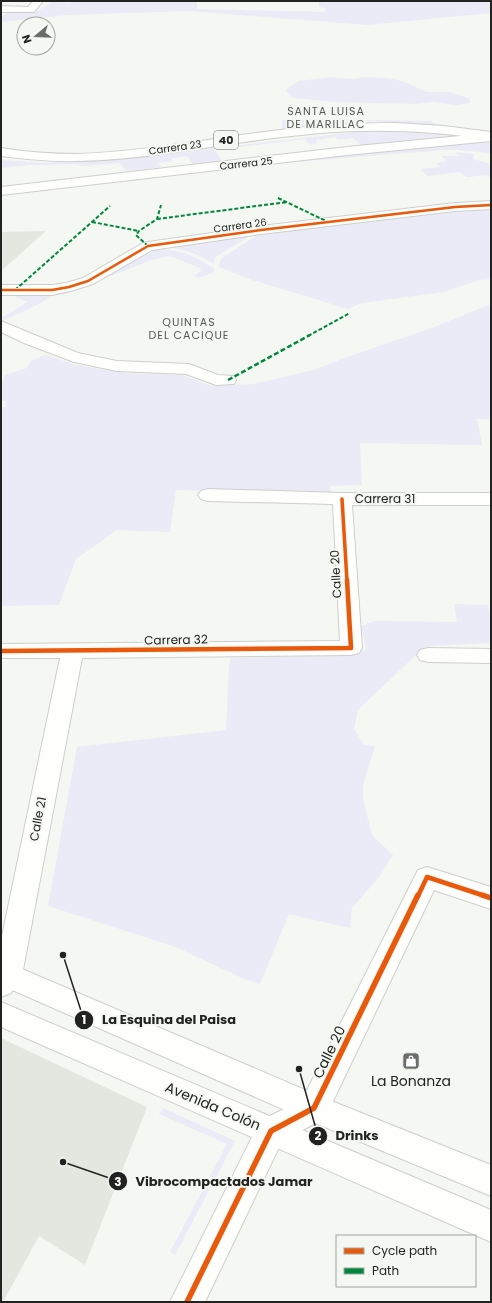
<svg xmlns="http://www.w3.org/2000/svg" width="492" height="1303" viewBox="0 0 492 1303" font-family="Poppins,sans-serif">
	<rect width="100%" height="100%" fill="#f5f7f3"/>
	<path fill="#e4e7df" d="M46,231L1,271V232Z
		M1,1038L147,1107L85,1265L39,1236L3,1302H1Z"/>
	<path fill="#ebeaf7" d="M71,1H197V9L325,12V8L319,7V2L491,1V13L367,25L190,11L67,15L1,22V18L7,12H36L51,2L70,3Z
		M331,77L353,79L365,77L386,78L402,81L427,92H451L470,99V103L457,105L433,102L416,104L335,102L293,98L285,90L299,81Z
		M311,119L431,121L437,125L374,121L349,122L282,129V120Z
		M365,131L437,134L450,138L363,146L353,138L338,140L335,137L316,140L317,143L311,145L305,139L214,150L222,161L193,164L187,156L172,158L173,161L158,163L161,167L126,171L120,163L83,166L73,164L30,165L1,168V160L44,163L117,159Z
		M466,142H491V153L457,150H444L267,164Z
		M455,152L474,154L473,159L491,164V179L487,175L467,177L460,172L427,176L421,169L440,167L436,163L446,161L442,156H459Z
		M491,208V279L479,280L444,292L362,303L348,309L252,280L219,267L221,259L260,233L456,210Z
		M253,234L215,257L214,264C196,253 183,248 162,247Z
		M160,249C181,250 196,257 214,268V272L199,278L194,276L201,271L200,268L170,256L149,261L61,296L66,290L89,283L113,273L155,250Z
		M55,292C42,305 21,312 5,320L1,318L28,302L14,296L1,295V293Z
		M491,304V419H477L482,445L360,443L362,485L330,486L331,493L176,490L170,532L117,530L76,559L59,605L1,606V407H6V401H1V386L5,375L27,368L32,360L45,355L76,365L125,373L182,375L211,386L253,384L314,370L344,358L432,328Z
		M454,604L488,605L491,623V643L430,646L420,651L358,710L354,729L364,745L375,746L363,785V799L372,835L393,855L379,877L352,908L350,928L289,914L260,984L244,979L176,947L48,906L77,747L226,730L229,664L231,658L356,655L366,649L361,626L374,621L457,622Z
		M163,1108L235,1141L175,1255L170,1252L227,1144L159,1114Z"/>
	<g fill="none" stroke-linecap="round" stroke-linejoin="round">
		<defs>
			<path id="minor" d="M33,1H43L34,12H1V6L28,7Z
				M1,321L78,353L117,361L189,364L218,375L234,376L236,380L234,384L216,385L186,374L117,371L74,362L24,343L1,332Z
				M208,489L342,493H491V505H352L362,648L359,653L351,655L82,658L22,975L11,993L1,997V941L60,658H1V644L340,641L333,504L208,501L201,499L198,495L201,491Z
				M428,648L491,649V663L428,662L420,660L417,655L420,650Z
				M427,867L491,887V909L434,890L325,1118L314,1122L303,1118L299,1108L303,1098L418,870Z"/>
			<path id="tertiary" d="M491,133V141L347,155L1,195V187L347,147Z
				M491,201V209L455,211L261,234L152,250L93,284L74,290L52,295H1V285H52L66,283L83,278L143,243L148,242L261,226L455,203Z
				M314,1094L325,1098L329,1108L325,1118L282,1141L205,1302H170L260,1121Z"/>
			<path id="secondary" d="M1,960L324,1098L491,1165V1196L303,1118L1,985Z
				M1,1002L491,1210V1242L1,1027Z"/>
			<path id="trunk" d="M396,123L444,126L491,132V140C428,130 365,128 301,135C226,142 152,160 76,161C51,162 26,159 1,156V148C26,152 51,154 77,154C142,152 207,139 272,131C314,125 355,123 396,123Z"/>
		</defs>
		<use href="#minor" stroke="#cecfcc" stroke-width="2"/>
		<use href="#tertiary" stroke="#cecfcc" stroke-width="2"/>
		<use href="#secondary" stroke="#cecfcc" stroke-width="2"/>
		<use href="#trunk" stroke="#cecfcc" stroke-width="2"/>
		<use href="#minor" fill="#fefefd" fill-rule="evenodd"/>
		<use href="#tertiary" fill="#fefefd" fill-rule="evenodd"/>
		<use href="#secondary" fill="#fefefd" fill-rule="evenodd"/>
		<use href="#trunk" fill="#fefefd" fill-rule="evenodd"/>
		<path stroke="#00873e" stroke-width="2" stroke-dasharray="4 2" stroke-linecap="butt" d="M278,198L326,221
			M157,219L287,202
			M92,222L139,231
			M148,246L136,235L139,231L157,219L161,205
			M15,290L110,206
			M308,336L350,313"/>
		<path stroke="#00873e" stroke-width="2.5" stroke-dasharray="5 2.5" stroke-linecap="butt" d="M228,380L310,335"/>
		<defs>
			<path id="cycleway-far3" d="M1,290H52L69,287L88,281L148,246L261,230L455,207L491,205"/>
			<path id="cycleway-far2" d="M342,499L347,581"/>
			<path id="cycleway-far1" d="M1,651L351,648L347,580
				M418,896L427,877L485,896"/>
			<path id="cycleway" d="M482,895L491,898
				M187,1302L271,1131L314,1108L418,895"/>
		</defs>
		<use href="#cycleway-far3" stroke="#f5f8f2" stroke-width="4"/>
		<use href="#cycleway-far2" stroke="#f5f8f2" stroke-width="5.5"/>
		<use href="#cycleway-far1" stroke="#f5f8f2" stroke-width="7"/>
		<use href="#cycleway" stroke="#f5f8f2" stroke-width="8"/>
		<use href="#cycleway-far3" stroke="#e8590c" stroke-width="2.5"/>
		<use href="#cycleway-far2" stroke="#e8590c" stroke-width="3.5"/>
		<use href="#cycleway-far1" stroke="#e8590c" stroke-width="4.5"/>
		<use href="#cycleway" stroke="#e8590c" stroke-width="5.5"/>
	</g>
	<defs>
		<symbol id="shop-square" viewBox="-11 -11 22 22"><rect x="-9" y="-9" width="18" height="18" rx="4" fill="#6c6d6a" stroke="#f5f8f2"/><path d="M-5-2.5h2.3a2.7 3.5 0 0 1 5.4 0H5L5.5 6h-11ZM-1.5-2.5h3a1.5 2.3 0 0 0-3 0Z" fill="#fff"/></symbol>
	</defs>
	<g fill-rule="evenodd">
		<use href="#shop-square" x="401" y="1051" width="20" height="20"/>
	</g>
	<g text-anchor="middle" stroke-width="4" stroke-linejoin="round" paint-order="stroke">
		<g font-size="10" fill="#222320" stroke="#f5f8f2">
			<text transform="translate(175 147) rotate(-8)" y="4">Carrera 23</text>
			<text transform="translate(246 163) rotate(-6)" y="4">Carrera 25</text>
			<text transform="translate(240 225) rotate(-8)" y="4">Carrera 26</text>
		</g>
		<g font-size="11" letter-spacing="1" fill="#555853" stroke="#f5f8f2">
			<text x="326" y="115">SANTA LUISA<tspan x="326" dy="13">DE MARILLAC</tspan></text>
			<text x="189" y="326">QUINTAS<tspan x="189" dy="13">DEL CACIQUE</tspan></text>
		</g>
		<rect fill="#f5f8f2" stroke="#61635f" stroke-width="1" x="214" y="131" width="24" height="18" rx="3"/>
		<g font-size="11" font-weight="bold" fill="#222320">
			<text x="226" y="144">40</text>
		</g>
		<g font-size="12" fill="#222320" stroke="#f5f8f2">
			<text x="385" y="503">Carrera 31</text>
			<text transform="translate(336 574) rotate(-93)" y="4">Calle 20</text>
			<text transform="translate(176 640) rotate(-1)" y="4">Carrera 32</text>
			<text transform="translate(38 819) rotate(-79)" y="4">Calle 21</text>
		</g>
		<g font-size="14" fill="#222320" stroke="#f5f8f2">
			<text transform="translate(329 1052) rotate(-64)" y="5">Calle 20</text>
			<text transform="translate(213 1106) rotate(23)" y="5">Avenida Colón</text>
		</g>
		<g font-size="14" fill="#222320" stroke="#f5f8f2">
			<text x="411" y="1086">La Bonanza</text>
		</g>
	</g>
	<path fill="none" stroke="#222320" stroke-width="1.5" d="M63 955L84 1020M299 1069L318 1136M63 1162L118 1181"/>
	<g fill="#222320" stroke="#f5f8f2" stroke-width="1.5">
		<circle cx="63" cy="955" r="4"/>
		<circle cx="299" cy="1069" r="4"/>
		<circle cx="63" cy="1162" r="4"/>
		<circle cx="84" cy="1020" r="10"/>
		<circle cx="318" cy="1136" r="10"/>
		<circle cx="118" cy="1181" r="10"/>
	</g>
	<g font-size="12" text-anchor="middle" font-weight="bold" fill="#fff">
		<text x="84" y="1024">1</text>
		<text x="318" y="1140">2</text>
		<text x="118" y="1186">3</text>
	</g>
	<g font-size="13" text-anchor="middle" font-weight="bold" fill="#222320" stroke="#f5f8f2" stroke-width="4" stroke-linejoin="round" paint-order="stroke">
		<text x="169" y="1024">La Esquina del Paisa</text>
		<text x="357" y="1140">Drinks</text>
		<text x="224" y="1186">Vibrocompactados Jamar</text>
	</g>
	<rect width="492" height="1303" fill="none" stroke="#222320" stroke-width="4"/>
	<rect x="336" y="1235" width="140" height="52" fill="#f5f8f2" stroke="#a1a39e"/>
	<rect x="344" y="1248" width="20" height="6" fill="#e8590c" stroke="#a1a39e"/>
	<text x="372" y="1255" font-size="12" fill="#222320">Cycle path</text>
	<rect x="344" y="1268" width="20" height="6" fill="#00873e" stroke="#a1a39e"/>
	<text x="372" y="1275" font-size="12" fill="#222320">Path</text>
	<g transform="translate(36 36) rotate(251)"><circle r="19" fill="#f5f8f2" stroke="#a1a39e"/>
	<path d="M0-3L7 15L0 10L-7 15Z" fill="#6c6d6a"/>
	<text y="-6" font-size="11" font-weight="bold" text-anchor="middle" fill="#222320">N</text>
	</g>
</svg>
